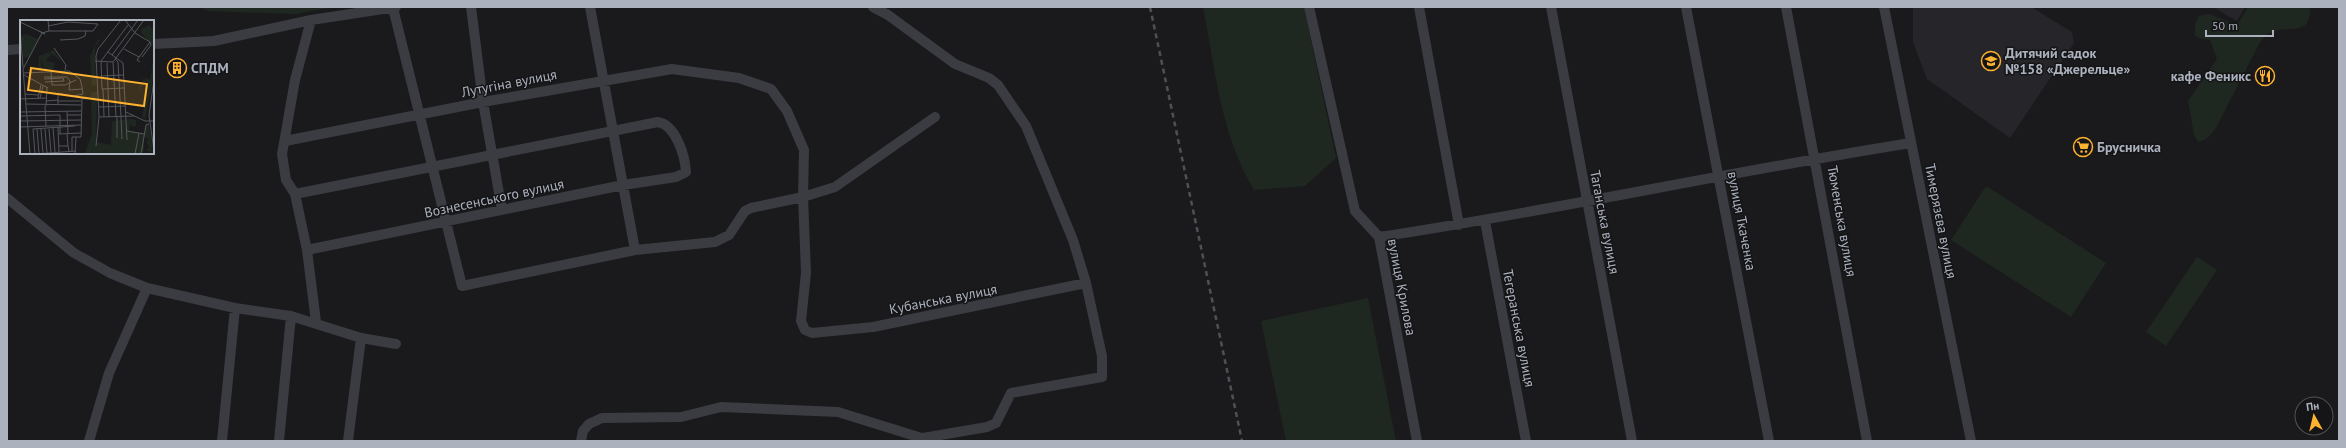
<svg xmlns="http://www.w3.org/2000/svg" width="2346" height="448" viewBox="0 0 2346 448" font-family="'PT Sans',sans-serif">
	<rect width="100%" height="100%" fill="#1a1a1c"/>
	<path fill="#26262a" d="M1913,7H2031L2072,32L2074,43L2010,138L1927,79L1913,42Z
		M2213,7H2245L2237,21Z"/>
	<path fill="#1f2820" d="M200,7H334L296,14L208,11Z
		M1203,7H1304L1336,158L1305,186L1254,190C1221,135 1215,69 1203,7Z
		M2248,7H2310C2311,38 2289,24 2272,32C2267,33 2263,39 2260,42L2217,126C2212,133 2208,140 2198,142L2194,135L2188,101L2217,59L2210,40L2198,38L2195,35V24L2199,16L2209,14L2237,25Z
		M1986,186L2106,263L2071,317L1951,240Z
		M2197,257L2217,270L2166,346L2146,332Z
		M1368,298L1396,441H1286L1261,321Z"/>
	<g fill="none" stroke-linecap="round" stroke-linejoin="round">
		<path stroke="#3a3c42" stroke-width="10" d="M471,7L483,102L502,210
			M590,7L635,250
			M873,7L888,15L955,64L989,78L998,85L1026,126L1073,240L1086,283L1102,356V377L1011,393L996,423L987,427L923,438
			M1309,7L1355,211L1379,237L1417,441
			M1419,7L1459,225
			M1551,7L1632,441
			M1686,7L1769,441
			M1786,7L1867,441
			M1884,7L1971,441
			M393,8L462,286L635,250L715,242L729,235L745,211L751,208L803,197L835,187L935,117
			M311,20L295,80L282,154L286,180L295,194L307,250L316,322
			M153,44L214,41L311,20L396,7
			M7,50L21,49
			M285,141L483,102L672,69L739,78L771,89L787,111L804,150L803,197L806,273L801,321L805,330L812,333L873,327L1086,283
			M295,194L658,122C676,125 685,156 686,172L676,177L623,185L307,250
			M7,198L74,253L110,273L147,288L235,308L291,316L361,338L396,344
			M1485,221L1526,441
			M1379,237C1557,210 1733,171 1911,143
			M89,441L109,373L147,288
			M222,441L235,308
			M279,441L291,316
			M348,441L361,338
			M581,441L583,431L589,424L602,418L681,417L721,407L838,412L928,440"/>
		<path stroke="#4d5057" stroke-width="2.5" stroke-dasharray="5 4" stroke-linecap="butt" d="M1150,7L1242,441"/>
	</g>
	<defs>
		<symbol id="school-ring" viewBox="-11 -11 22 22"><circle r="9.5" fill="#151517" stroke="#ffb22f" stroke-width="1.5"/><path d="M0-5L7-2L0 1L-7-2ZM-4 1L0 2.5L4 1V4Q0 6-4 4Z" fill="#ffb22f"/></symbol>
		<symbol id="building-ring" viewBox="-11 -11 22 22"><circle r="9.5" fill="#151517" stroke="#ffb22f" stroke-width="1.5"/><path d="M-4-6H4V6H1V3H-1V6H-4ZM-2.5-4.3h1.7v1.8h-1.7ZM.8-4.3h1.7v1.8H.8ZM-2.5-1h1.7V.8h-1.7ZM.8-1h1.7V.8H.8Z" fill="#ffb22f"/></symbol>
		<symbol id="restaurant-ring" viewBox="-11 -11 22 22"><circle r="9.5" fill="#151517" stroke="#ffb22f" stroke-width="1.5"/><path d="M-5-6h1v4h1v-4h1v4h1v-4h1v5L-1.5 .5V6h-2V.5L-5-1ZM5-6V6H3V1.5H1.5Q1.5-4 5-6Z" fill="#ffb22f"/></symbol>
		<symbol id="supermarket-ring" viewBox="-11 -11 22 22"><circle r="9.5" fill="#151517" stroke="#ffb22f" stroke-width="1.5"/><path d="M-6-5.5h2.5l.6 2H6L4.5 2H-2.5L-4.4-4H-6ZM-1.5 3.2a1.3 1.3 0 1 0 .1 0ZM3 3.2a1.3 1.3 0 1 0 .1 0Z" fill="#ffb22f"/></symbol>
	</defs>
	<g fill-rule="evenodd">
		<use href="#school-ring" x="1980" y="50" width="22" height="22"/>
		<use href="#building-ring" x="166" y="57" width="22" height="22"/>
		<use href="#restaurant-ring" x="2254" y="65" width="22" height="22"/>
		<use href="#supermarket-ring" x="2072" y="136" width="22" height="22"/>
	</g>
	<g text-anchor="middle" stroke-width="3" stroke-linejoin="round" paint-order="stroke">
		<g font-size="14" font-weight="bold" fill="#abb1bd" stroke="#151517" text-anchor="start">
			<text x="2005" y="58">Дитячий садок<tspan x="2005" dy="16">№158 «Джерельце»</tspan></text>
			<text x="191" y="73">СПДМ</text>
			<text x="2251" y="81" text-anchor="end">кафе Феникс</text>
			<text x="2097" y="152">Брусничка</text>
		</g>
		<g font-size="14" fill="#abb1bd" stroke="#151517">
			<text transform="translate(509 83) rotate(-11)" y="5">Лутугіна вулиця</text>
			<text transform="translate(494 198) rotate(-12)" y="5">Вознесенського вулиця</text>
			<text transform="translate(1742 221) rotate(79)" y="5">вулиця Ткаченка</text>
			<text transform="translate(1842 221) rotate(80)" y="5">Тюменська вулиця</text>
			<text transform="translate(1941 221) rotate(79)" y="5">Тимерязєва вулиця</text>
			<text transform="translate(1605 222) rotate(79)" y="5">Таганська вулиця</text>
			<text transform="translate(1402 287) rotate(79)" y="5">вулиця Крилова</text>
			<text transform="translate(943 299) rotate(-11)" y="5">Кубанська вулиця</text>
			<text transform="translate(1519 328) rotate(79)" y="5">Тегеранська вулиця</text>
		</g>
	</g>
	<g transform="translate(20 20)">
		<rect width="134" height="134" fill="#1a1a1c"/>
		<path d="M130,5L134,13V26L121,13V9ZM6,14L18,19L10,37L3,38L1,16ZM78,19L80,20L75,27L76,65L72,66L70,36ZM34,30L41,42L35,36L29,33L26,34H31L26,41L35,43L34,49H21L24,48L21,37L22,48L18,49L19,36ZM134,35V55L125,99L122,97L129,64L125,62L119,70L118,68L124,62L121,59L126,60L124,57L130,60ZM71,72H77L76,125L77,122L91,125L92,101L111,99L116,100V106H111L110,103L109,111L124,114L126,104H129L133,132L126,131L129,127L126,121L129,120L124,116V131L121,133L130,134H65L72,113Z" fill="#1f2820"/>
		<path fill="none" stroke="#54565c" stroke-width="1" d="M105,0L115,13L130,22M0,2L25,14L19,11M28,6L48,2L78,4L73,11H29M0,9L3,47M40,20L58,19L65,16L66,11M34,28L46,45L45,50M104,29L119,37M88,32L103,43L107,120M92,35L118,0M122,37L131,25L130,22M95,39L98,42L101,97M75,41L93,42M120,42L117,40L130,22M87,43L89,97M31,51L32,65H45L56,60M4,53L49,51L60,59L62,67L63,74L54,76M4,55L28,68M81,56L104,55M24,57H47L50,61L49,70L62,69M24,59L43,58L44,61M134,60L129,95L134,131M25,62L44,61M82,69L81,41L108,5M82,69L104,68M83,69L84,97M5,74L18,75M18,78L21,65M20,78L23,66M0,79L26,78M26,81L38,80M38,81H61M6,84L61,85M38,85V73L66,79M25,86L26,106M26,86L27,67M79,87L105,86M47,91L48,114M0,92L61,91M106,92L125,101H134M40,95V114M47,95H61M0,96L40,95M79,97L114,96M96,97L93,42L124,0M97,97V118M101,97L102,119M0,101L61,100M0,107L61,105M38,107L39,132M33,108L35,132M13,109L55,106M13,109L15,134M17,109L19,134M21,109L23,133M25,109L27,133M29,109L31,133M107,111L124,114M39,114L61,113M47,114L48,126M39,126H48L49,131M76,126L79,97L76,36L78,29L101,0M52,131V117H61L62,79M10,134L3,49L22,13L29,11L28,0M15,134L56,131M55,134L56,117M115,134L119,113M121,134L126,105L129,104"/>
		<path fill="#ffb22f" fill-opacity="0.15" stroke="#ffb22f" stroke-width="2" d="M11,48L127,64L124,86L8,70Z"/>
		<rect width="134" height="134" fill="none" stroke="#abb1bd" stroke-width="2"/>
	</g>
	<rect width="2346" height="448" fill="none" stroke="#abb1bd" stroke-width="16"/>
	<g transform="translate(2314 416) rotate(352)"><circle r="19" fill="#151517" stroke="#515359"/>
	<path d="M0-3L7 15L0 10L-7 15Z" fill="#ffb22f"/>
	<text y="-6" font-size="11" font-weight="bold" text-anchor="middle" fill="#abb1bd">Пн</text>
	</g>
	<path d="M2206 30v6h67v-6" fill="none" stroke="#abb1bd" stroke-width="2"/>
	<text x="2212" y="30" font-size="12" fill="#abb1bd" stroke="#151517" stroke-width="3" paint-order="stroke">50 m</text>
</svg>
